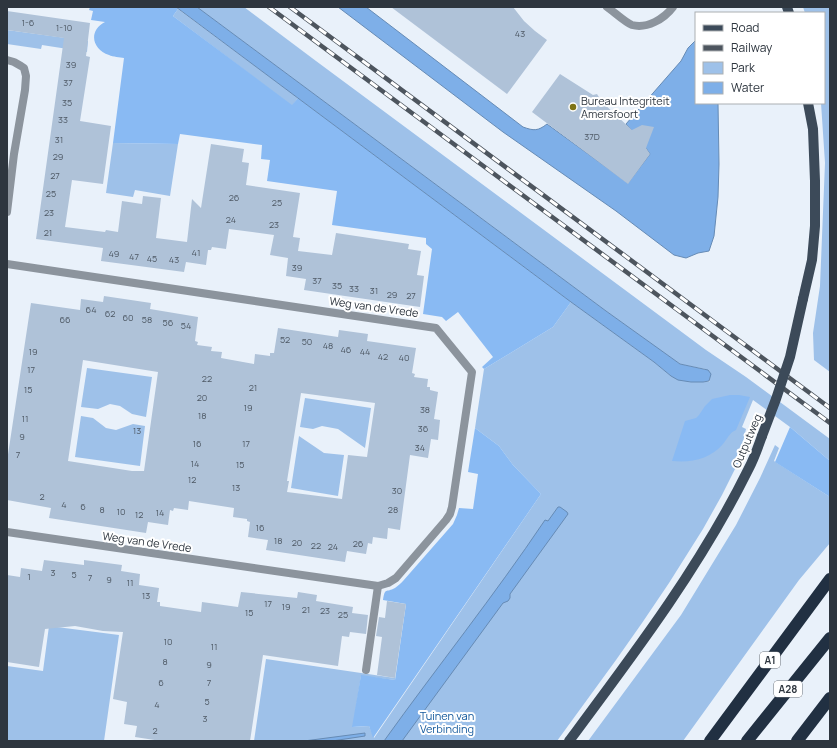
<svg xmlns="http://www.w3.org/2000/svg" width="837" height="748" viewBox="0 0 837 748" font-family="Manrope,sans-serif">
	<rect width="100%" height="100%" fill="#e9f1fa"/>
	<path fill="#9ec1e9" d="M197,7H244L316,61L706,350L746,377L830,439V461L790,427L753,400L742,427L746,429L738,463L722,495L703,529L669,583L642,623L616,660L557,741H254L266,659L395,678V680L361,676L353,727L369,726L374,738L541,494L513,465L499,446L475,428L484,369L553,327L571,302L654,362L671,376L691,382H709L710,380L705,369L680,364L667,355L606,311Z
		M803,7H830V372L814,360L813,333L820,286L825,163L821,103H824V13H805Z
		M178,9L298,98L292,106L173,16Z
		M7,30L88,41L87,52L42,45L41,49L7,44Z
		M113,143L178,144L170,196L135,190L133,197L106,193Z
		M87,368L152,377L146,417L132,414L120,406L110,404L98,409L81,407Z
		M305,398L371,408L365,448L338,429L322,426L313,429L300,427Z
		M81,416L93,418L106,428L116,430L133,424L145,426L140,466L75,457Z
		M299,436L324,453L344,455L338,496L291,488Z
		M775,445L779,448L774,461L830,497V543L799,580L683,741H588L681,615L736,525L760,478Z
		M49,626L119,635L104,741H7V666L43,671Z"/>
	<path fill="#89baf3" d="M90,7H176L178,9L173,16L292,105L298,98L571,302L553,327L484,369L482,367L493,357L458,312L446,321L442,317L423,314L432,249L426,244V238L332,225L337,191L267,181L270,160L261,159L262,145L180,134L178,144L113,143L124,58C120,57 113,57 109,55C92,49 88,31 105,22L91,20L93,11L89,10Z
		M730,395H739L750,397L736,430C729,433 728,438 723,444C710,459 692,463 672,461L685,421L696,418L699,415L705,406L712,399Z
		M790,427L830,461V497L775,462Z
		M475,428L499,446L513,465L541,494L373,738L369,726L352,727L361,675L395,680L406,604L383,600C385,587 386,593 395,588C398,586 401,583 403,581L453,524L457,515L459,508L473,509L478,474L468,472Z"/>
	<path fill="#7eafe8" stroke="#668bb5" d="M176,7H197L606,311L680,364L708,370L711,374L709,381L703,382H691L678,380L671,376L654,362L571,302Z
		M338,7H366L523,127C534,131 538,131 547,124L628,183L650,154L641,141L626,124L681,61L688,48L696,40V103H718L719,164L718,197L714,236L709,251L698,253L686,258L674,255L616,211L503,132Z
		M558,507H560L567,512L568,514L510,594V598L508,601L503,603L402,741H384C437,667 494,596 545,520L548,521Z
		M365,733V736L332,741H304Z"/>
	<path fill="#afc2d8" fill-rule="evenodd" d="M391,7H513L524,21L535,31L547,40L507,94Z
		M7,11L90,23L86,56L90,57L80,121L111,126L103,184L72,180L65,227L105,232L106,230L118,232L122,201L142,204L143,196L161,198L156,238L187,242L192,199L201,208L211,144L244,149L242,162L249,163L246,185L300,193L293,237L300,238L298,251L332,255L336,233L409,244L408,249L421,251L417,275L424,276L420,307L304,290L306,279L286,276L288,258L270,255L274,235L229,229L226,249L212,247L211,250H208L206,265L186,262L184,272L101,261L103,248L36,239L64,38L7,30Z
		M560,74L593,95L597,94L602,102L632,130L642,125L654,127L646,148L650,154L628,184L532,112Z
		M104,296L151,303L150,309L198,317L195,341L198,342L197,345L212,347L211,351L222,352L221,358L254,364L255,354L270,356V353H274L278,328L338,337L339,330L368,334L367,341L416,348L412,373L415,374L414,377L428,379L427,387H430V390L438,392L434,419L440,420L438,440L431,439L428,458L410,455L400,530L388,528L387,539L373,537L372,544L368,543L366,554L347,551L345,562L266,550L268,540L248,537L250,522L247,521V519L233,517L234,508L189,501L188,510L174,508L173,511L170,510L168,525L148,522L146,533L49,518L51,508L7,500V461L31,303L80,310L81,299L103,302ZM83,360L158,372L144,471H132L68,461ZM301,393L375,403L367,457L348,455L342,499L287,492L289,481H287Z
		M44,560L84,565V560L122,565L121,571L140,574L139,585L159,588L157,602H160V606L201,612L202,602L238,607L241,592L297,598L298,592L317,595L316,601L353,607L352,613L368,615L366,634L350,632L349,637L342,636L338,666L263,655L250,741H161L135,737L137,726L124,724L127,702L113,699L123,632L103,631L75,626L45,629L39,667L7,662V575L20,577L21,568L42,571Z
		M387,601L406,604L395,678L377,675L382,637L376,636L379,617L385,618Z"/>
	<g fill="none" stroke-linecap="round" stroke-linejoin="round">
		<path stroke="#8c949d" stroke-width="8" d="M607,7C613,11 626,23 632,25C647,29 664,19 673,7
			M366,670L378,586"/>
		<path stroke="#8c949d" stroke-width="8" d="M7,60L14,62L21,66L24,68L26,76L25,90L14,154L7,212
			M7,264L436,328L472,372L452,507L450,514L446,520L396,578L388,583L378,586L7,532"/>
		<path stroke="#3c4a59" stroke-width="10" d="M787,7L789,13
			M803,299L812,260L815,226V181L813,129L808,103
			M569,741C634,654 700,567 748,470C754,459 758,447 762,436"/>
		<path stroke="#213042" stroke-width="12" d="M710,741L830,579
			M747,741L830,638
			M797,741L830,698"/>
		<defs>
			<path id="rail" d="M269,7L830,423
				M290,7L830,408"/>
		</defs>
		<use href="#rail" stroke="#4d555e" stroke-width="4.5"/>
		<use href="#rail" stroke="#fff" stroke-width="3" stroke-dasharray="9" stroke-linecap="butt"/>
		<path stroke="#3c4a59" stroke-width="10" d="M762,436L776,399L790,357L803,299"/>
	</g>
	<circle fill="#7e7316" stroke="#fff" stroke-width="1.5" cx="573" cy="107" r="4"/>
	<g text-anchor="middle" stroke-width="4" stroke-linejoin="round" paint-order="stroke">
		<g font-size="9" fill="#4e5965">
			<text x="28" y="26">1-6</text>
			<text x="64" y="31">1-10</text>
			<text x="520" y="37">43</text>
			<text x="71" y="68">39</text>
			<text x="68" y="86">37</text>
			<text x="67" y="106">35</text>
			<text x="63" y="123">33</text>
			<text x="592" y="140">37D</text>
			<text x="59" y="143">31</text>
			<text x="58" y="160">29</text>
			<text x="55" y="179">27</text>
			<text x="51" y="197">25</text>
			<text x="234" y="201">26</text>
			<text x="277" y="206">25</text>
			<text x="49" y="216">23</text>
			<text x="231" y="223">24</text>
			<text x="274" y="228">23</text>
			<text x="48" y="236">21</text>
			<text x="196" y="256">41</text>
			<text x="114" y="257">49</text>
			<text x="134" y="260">47</text>
			<text x="152" y="262">45</text>
			<text x="174" y="263">43</text>
			<text x="297" y="271">39</text>
			<text x="317" y="284">37</text>
			<text x="337" y="289">35</text>
			<text x="354" y="292">33</text>
			<text x="374" y="294">31</text>
			<text x="392" y="298">29</text>
			<text x="411" y="299">27</text>
			<text x="91" y="313">64</text>
			<text x="110" y="317">62</text>
			<text x="128" y="321">60</text>
			<text x="65" y="323">66</text>
			<text x="147" y="323">58</text>
			<text x="168" y="326">56</text>
			<text x="186" y="329">54</text>
			<text x="285" y="343">52</text>
			<text x="307" y="345">50</text>
			<text x="328" y="349">48</text>
			<text x="346" y="353">46</text>
			<text x="33" y="355">19</text>
			<text x="365" y="355">44</text>
			<text x="383" y="360">42</text>
			<text x="404" y="361">40</text>
			<text x="31" y="373">17</text>
			<text x="207" y="382">22</text>
			<text x="253" y="391">21</text>
			<text x="28" y="393">15</text>
			<text x="202" y="401">20</text>
			<text x="248" y="411">19</text>
			<text x="425" y="413">38</text>
			<text x="202" y="419">18</text>
			<text x="25" y="422">11</text>
			<text x="423" y="432">36</text>
			<text x="137" y="434">13</text>
			<text x="22" y="440">9</text>
			<text x="197" y="447">16</text>
			<text x="246" y="447">17</text>
			<text x="420" y="451">34</text>
			<text x="18" y="458">7</text>
			<text x="195" y="467">14</text>
			<text x="240" y="468">15</text>
			<text x="192" y="483">12</text>
			<text x="236" y="491">13</text>
			<text x="397" y="494">30</text>
			<text x="42" y="500">2</text>
			<text x="64" y="508">4</text>
			<text x="83" y="510">6</text>
			<text x="102" y="513">8</text>
			<text x="393" y="513">28</text>
			<text x="121" y="515">10</text>
			<text x="160" y="516">14</text>
			<text x="139" y="518">12</text>
			<text x="260" y="531">16</text>
			<text x="278" y="544">18</text>
			<text x="297" y="546">20</text>
			<text x="358" y="547">26</text>
			<text x="316" y="549">22</text>
			<text x="333" y="550">24</text>
			<text x="53" y="576">3</text>
			<text x="74" y="578">5</text>
			<text x="29" y="580">1</text>
			<text x="90" y="581">7</text>
			<text x="109" y="583">9</text>
			<text x="130" y="586">11</text>
			<text x="146" y="599">13</text>
			<text x="268" y="607">17</text>
			<text x="286" y="610">19</text>
			<text x="306" y="613">21</text>
			<text x="325" y="614">23</text>
			<text x="249" y="616">15</text>
			<text x="343" y="618">25</text>
			<text x="168" y="645">10</text>
			<text x="214" y="650">11</text>
			<text x="165" y="665">8</text>
			<text x="209" y="668">9</text>
			<text x="161" y="686">6</text>
			<text x="209" y="686">7</text>
			<text x="207" y="705">5</text>
			<text x="157" y="708">4</text>
			<text x="205" y="722">3</text>
			<text x="155" y="734">2</text>
		</g>
		<g fill="#fff" stroke="#6d7279" stroke-width="1">
			<rect x="760" y="652" width="20" height="16" rx="3"/>
			<rect x="774" y="681" width="28" height="16" rx="3"/>
		</g>
		<g font-size="10" font-weight="bold" fill="#2e363f">
			<text x="770" y="664">A1</text>
			<text x="788" y="693">A28</text>
		</g>
		<g font-size="11" fill="#2e363f" stroke="#fff" text-anchor="start">
			<text x="581" y="105">Bureau Integriteit<tspan x="581" dy="13">Amersfoort</tspan></text>
		</g>
		<g font-size="11" fill="#2e363f" stroke="#fff">
			<text transform="translate(374 307) rotate(8)" y="4">Weg van de Vrede</text>
			<text transform="translate(747 441) rotate(-67)" y="4">Outputweg</text>
			<text transform="translate(147 542) rotate(8)" y="4">Weg van de Vrede</text>
		</g>
		<g font-size="11" fill="#11579b" stroke="#fff">
			<text x="447" y="720">Tuinen van<tspan x="447" dy="13">Verbinding</tspan></text>
		</g>
	</g>
	<rect width="837" height="748" fill="none" stroke="#2e363f" stroke-width="16"/>
	<rect x="695" y="12" width="130" height="92" fill="#ffffff" stroke="#abafb2"/>
	<rect x="703" y="25" width="20" height="6" fill="#3c4a59" stroke="#abafb2"/>
	<text x="731" y="32" font-size="12" fill="#2e363f">Road</text>
	<rect x="703" y="45" width="20" height="6" fill="#4d555e" stroke="#abafb2"/>
	<text x="731" y="52" font-size="12" fill="#2e363f">Railway</text>
	<rect x="703" y="62" width="20" height="12" fill="#9ec1e9" stroke="#abafb2"/>
	<text x="731" y="72" font-size="12" fill="#2e363f">Park</text>
	<rect x="703" y="82" width="20" height="12" fill="#7eafe8" stroke="#abafb2"/>
	<text x="731" y="92" font-size="12" fill="#2e363f">Water</text>
</svg>
